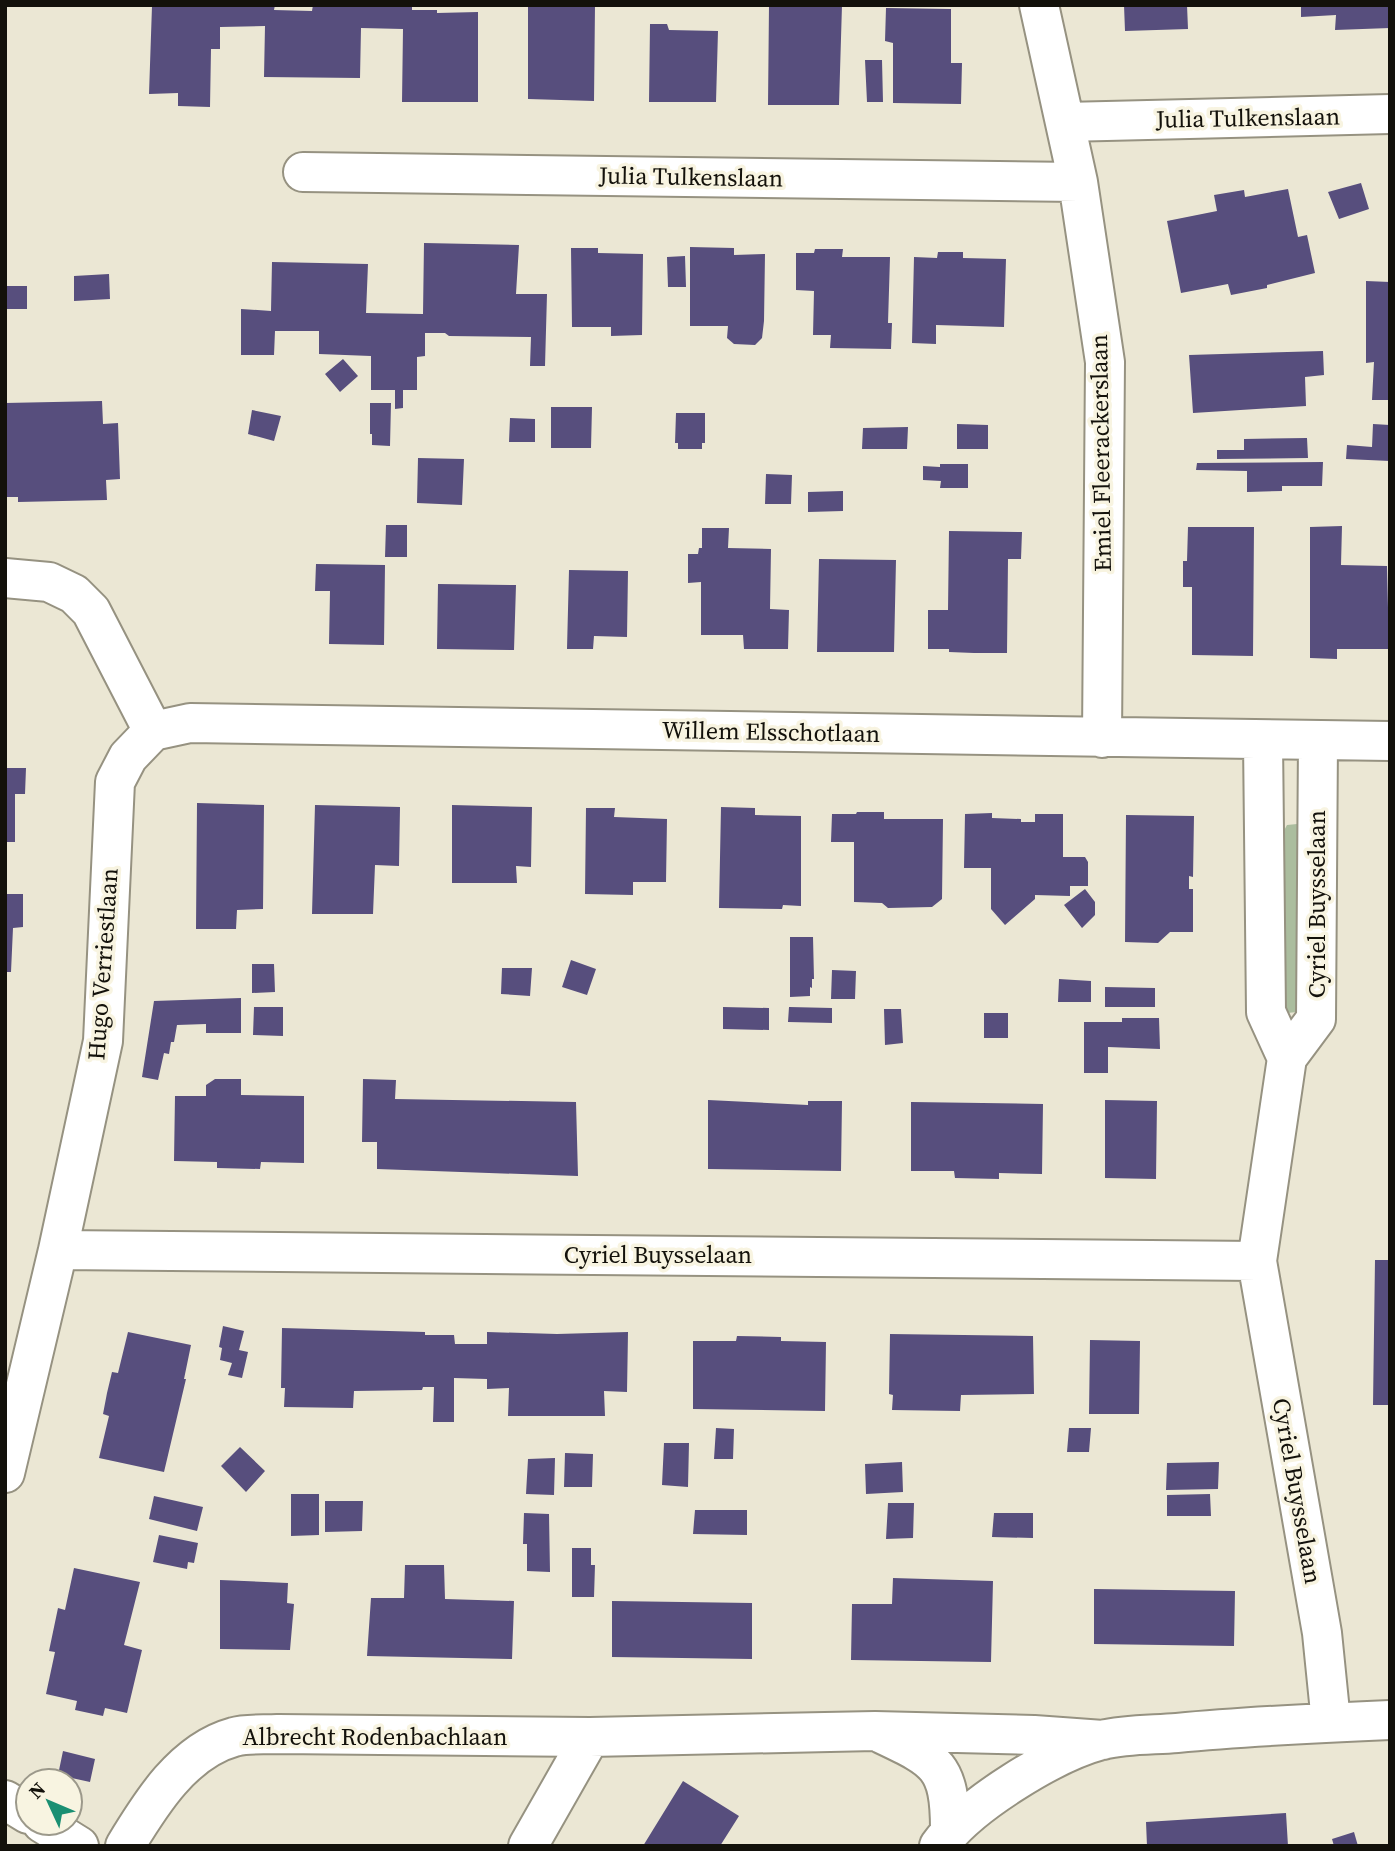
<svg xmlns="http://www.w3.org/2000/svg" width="1395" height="1851" viewBox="0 0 1395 1851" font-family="'Source Serif 4',serif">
	<rect width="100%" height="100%" fill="#ebe7d4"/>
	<path fill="#abbd9e" d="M1297,824L1302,835L1303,1002L1297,1012L1287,1013L1280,1008L1281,836L1287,825Z"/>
	<path fill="#574e7d" d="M275,5L274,10L312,11L313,5H412V10H437V13L478,12V102H402L403,29L361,28L360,78L264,77L265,26L220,27V49H211L210,107L178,106V93L149,94L152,6Z
		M528,5H595L594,101L528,99Z
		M769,5H842L839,105H768Z
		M1124,5H1187L1188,29L1125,31Z
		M1301,5H1390V28L1335,30L1336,15L1301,17Z
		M886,8L951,9V63H962L961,104L893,103V43L885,41Z
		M650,24H667L669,30L718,31L716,102H649Z
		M865,60H882L883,102H867Z
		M1361,183L1369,209L1339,219L1328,192Z
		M1288,189L1298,237L1307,235L1315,273L1267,285V288L1231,295L1228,284L1181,293L1167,221L1217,211L1214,195L1244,190L1245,197Z
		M424,243L519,245L516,294H547L545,366H530L531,337L449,336L445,333H425V356L417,357V390H403V408L395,409V390H371V356L319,354V331H275L274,355H241V309L271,311L272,262L368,264L366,313L423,314Z
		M690,247L734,248V255L765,254L764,321L762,338L755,345L734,344L727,338L728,326H690Z
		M571,248H598V253L643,254L642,335L611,336V327H572Z
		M815,249H843L842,257H890L888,323H892L891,349L830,348L831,335H813L814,291L796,290V253H814Z
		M938,252H963V258L1006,259L1004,327L936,325V344L912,343L914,257L937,258Z
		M685,256L686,287H668L667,257Z
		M109,274L110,299L74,301V276Z
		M1366,281L1390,282V400H1372L1374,362L1366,363Z
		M5,286H27V309H5Z
		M1323,351L1324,375L1305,377L1306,406L1193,413L1189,355Z
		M343,359L358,376L340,392L325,374Z
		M102,401L103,424L118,423L120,479L106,480L107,500L18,502V497H5V403Z
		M370,403H391L390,446L372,445V434H370Z
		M551,407H592L591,448H551Z
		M252,410L281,416L274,441L248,434Z
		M676,413H705V443H702V449H678V443H675Z
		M510,418L535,419V442H509Z
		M957,424L988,425V449H957Z
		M1373,424L1390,425V461L1346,459L1347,445L1372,447Z
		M908,427L907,449H862L863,428Z
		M1307,438L1308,458L1217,459V450H1244V439Z
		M418,458L464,459L462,505L417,503Z
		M1323,462L1322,486H1282V491L1247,492V471L1196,470L1197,463Z
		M940,464H968V488H940L941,481L923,480V466L940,467Z
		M766,474L792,475L791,504H765Z
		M843,491V511L808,512V492Z
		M386,525H407V557H385Z
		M1342,526L1341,565L1387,566L1389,649H1337V659L1310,658V527Z
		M1188,527H1254L1253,656L1192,655V587H1183V561H1187Z
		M702,528H729L728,548L771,549L770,609L789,610L788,649H744L743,635H701V582L688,583V554H698L699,548H702Z
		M949,531L1022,532L1021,559H1008L1007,653H974L949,652V649H928V610H948Z
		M819,559L896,560L894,652H817Z
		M316,564L385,565L384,645L329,644L330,591H315Z
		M569,570L628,571L627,637L594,636L593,649H567Z
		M438,584L516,585L514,650L437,649Z
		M5,768H26L25,794H15V842H5Z
		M197,803L264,805L263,909L237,910L236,929H196Z
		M315,805L400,807L399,866L375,865L373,914H312Z
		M452,805L532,807L531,867L516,866L517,883H452Z
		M721,807L755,808V815L801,816V906L783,905L782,909L719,908Z
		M586,808H615L614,817L667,819L666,882H633V895L585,894Z
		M857,812H884V819H943L942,899L932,907L888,908L882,903L854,902V842H831L832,814H856Z
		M992,813V818L1021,819V822H1035V814H1063V857H1085L1088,862V886H1070V896L1035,895V899L1005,925L991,909V868H964L965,814Z
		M1126,815L1194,816L1193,877L1189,876V889H1193V932H1170L1158,943L1125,942Z
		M1085,889L1095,902V915L1082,928L1064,905Z
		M5,894H23V927L13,928L11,972H5Z
		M790,937H813L814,979H812V988L810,987V996L790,997Z
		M571,960L596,969L587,995L562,987Z
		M252,964H274L275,992L252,993Z
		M502,968H532L530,996L501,994Z
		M832,970L856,971L855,999H831Z
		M1059,979L1091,981V1002H1058Z
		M1105,987L1155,988V1007H1105Z
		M241,998V1033H206V1024L177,1025L174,1042H171L169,1054L164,1053L158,1080L142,1077L154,1001Z
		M254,1007H283V1036L253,1035Z
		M723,1007L769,1008V1030L723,1029Z
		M789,1007L832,1008V1023L788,1022Z
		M884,1009H901L903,1043L885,1045Z
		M984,1013H1008V1038H984Z
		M1122,1018H1159L1160,1049L1108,1047V1073H1084V1022H1122Z
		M215,1079H241V1095L304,1096V1163L261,1162L260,1169L217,1168V1162L174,1161L175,1096H206V1085Z
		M363,1079L396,1080L395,1099L576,1102L578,1176L377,1169V1142H362Z
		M708,1100L808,1105V1101H842L841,1171L708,1169Z
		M1105,1100L1157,1101L1156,1179L1105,1178Z
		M911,1102L1043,1104L1042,1174L999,1173V1179L955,1178L954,1171H911Z
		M1375,1260H1390V1405H1373Z
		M223,1326L244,1331L239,1350L248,1352L242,1378L228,1375L232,1363L220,1360L222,1348L219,1347Z
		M282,1328L425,1332V1335H454L455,1344H487V1332L557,1334L628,1332L627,1392L604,1391L605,1416H508L509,1388L487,1389V1379L454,1378V1422H433L434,1387H423L422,1390L354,1391L353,1408L284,1407L285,1388H281Z
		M128,1332L191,1345L184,1379H186L164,1472L99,1458L109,1416L103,1414L107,1393L112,1372L118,1373Z
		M890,1334L1033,1336L1034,1394L961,1395L960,1411L892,1410L893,1395L889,1394Z
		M737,1336L781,1337V1341L826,1342L825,1411L693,1409V1341H736Z
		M1090,1340L1140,1341L1139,1414H1089Z
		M716,1428L734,1429L733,1459H714Z
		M1069,1428H1091L1089,1452H1067Z
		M664,1443H689L688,1487L662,1485Z
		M240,1447L265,1471L246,1492L221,1466Z
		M565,1453L593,1454L592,1487H564Z
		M555,1458L554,1495L526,1494L528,1459Z
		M902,1462L903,1492L866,1494L865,1464Z
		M1219,1462L1218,1489L1166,1490L1167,1463Z
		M291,1494H319V1535L291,1536Z
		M1210,1494L1211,1516H1167V1495Z
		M154,1496L203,1507L197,1531L149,1519Z
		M325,1501H363L362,1531L325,1532Z
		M888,1503H914L913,1538L886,1539Z
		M695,1510H747V1535L693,1534Z
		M524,1513L549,1514L550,1572L527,1571V1544H523Z
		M994,1513H1033V1538L992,1537Z
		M159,1535L198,1543L194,1563L188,1562L187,1569L153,1562Z
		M572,1548H591V1565H595L594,1597H572Z
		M405,1565H444L445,1599L514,1601L512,1659L367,1656L371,1598H404Z
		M74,1568L140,1582L124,1645L142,1650L127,1713L105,1708L103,1716L75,1710L77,1701L46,1694L55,1652L49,1651L58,1608L65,1610Z
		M893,1578L993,1581L991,1662L851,1660L852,1604H892Z
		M220,1580L288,1583L287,1603L294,1604L290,1650L220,1649Z
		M1094,1589L1235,1591L1234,1646L1094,1644Z
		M612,1601L752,1603V1659L612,1657Z
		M63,1751L95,1759L90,1782L58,1775Z
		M683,1781L739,1816L720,1846H643Z
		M1286,1813L1288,1846H1147L1146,1822Z
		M1354,1832L1358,1846H1334L1332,1839Z"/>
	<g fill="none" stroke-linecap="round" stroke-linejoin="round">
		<defs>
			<path id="minor" d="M1039,5L1078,182L1105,362L1102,738
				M1065,122L1390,114
				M303,172L1078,182
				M5,578L49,582L74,594L91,611L153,731L128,757L115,782L103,1041L58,1250L5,1473
				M153,731L190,723L1390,741
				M1263,741L1266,1012L1287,1058
				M1318,741L1316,1019L1287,1058L1257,1261L1322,1633L1331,1722
				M58,1250L1257,1261
				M882,1734C937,1760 950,1766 950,1830
				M5,1800L28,1814
				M42,1823L79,1846
				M125,1846C151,1803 183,1751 234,1737C247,1733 264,1735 278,1734L590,1737L875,1731L1034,1735L1103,1740
				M528,1846L590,1737
				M939,1846C968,1805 1053,1753 1102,1740C1126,1734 1153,1735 1177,1733C1248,1726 1319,1723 1390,1720"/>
		</defs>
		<use href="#minor" stroke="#969281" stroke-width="42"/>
		<use href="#minor" stroke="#fff" stroke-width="38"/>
	</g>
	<g text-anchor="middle" stroke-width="7" stroke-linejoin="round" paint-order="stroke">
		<g font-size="24" fill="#13110b" stroke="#f8f4e1">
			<text transform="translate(1248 118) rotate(-1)" y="8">Julia Tulkenslaan</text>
			<text transform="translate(691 177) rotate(1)" y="8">Julia Tulkenslaan</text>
			<text transform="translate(1101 453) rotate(-91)" y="8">Emiel Fleerackerslaan</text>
			<text transform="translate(771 732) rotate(1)" y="8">Willem Elsschotlaan</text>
			<text transform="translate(1317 904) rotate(-90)" y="8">Cyriel Buysselaan</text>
			<text transform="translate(103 964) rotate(-86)" y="8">Hugo Verriestlaan</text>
			<text x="658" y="1263">Cyriel Buysselaan</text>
			<text transform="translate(1297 1491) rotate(80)" y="8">Cyriel Buysselaan</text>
			<text x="375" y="1745">Albrecht Rodenbachlaan</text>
		</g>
	</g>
	<rect width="1395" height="1851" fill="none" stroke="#13110b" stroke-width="14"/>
	<g transform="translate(49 1802) rotate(314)"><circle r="33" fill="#f8f4e1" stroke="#9c998b" stroke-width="2"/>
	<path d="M0-5L12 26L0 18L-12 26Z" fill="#1a8f72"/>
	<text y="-10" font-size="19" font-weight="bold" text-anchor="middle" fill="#13110b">N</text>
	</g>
</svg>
